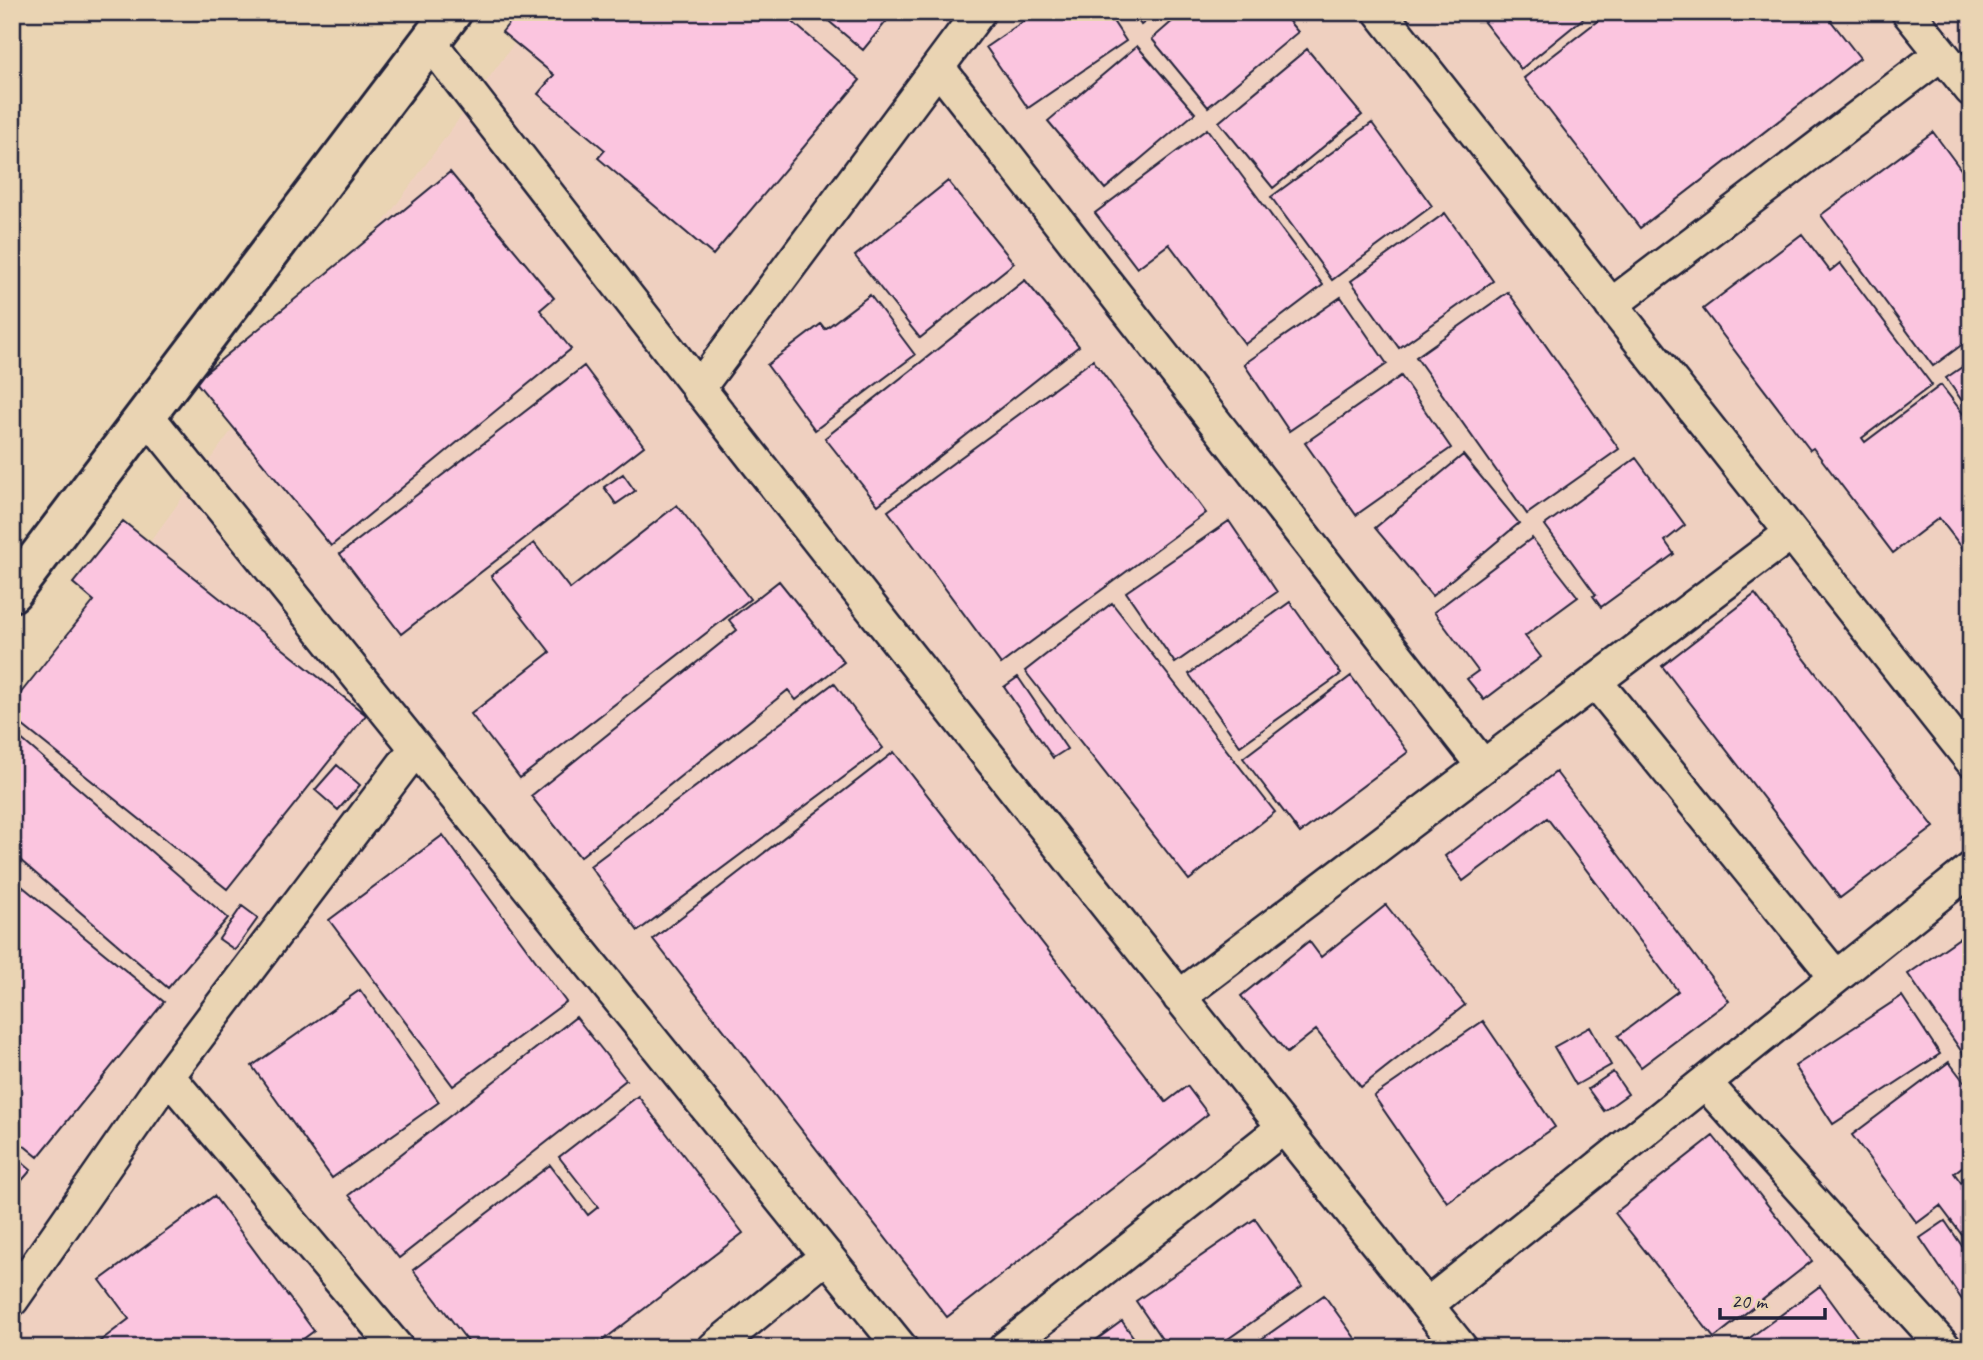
<svg xmlns="http://www.w3.org/2000/svg" width="1983" height="1360" viewBox="0 0 1983 1360" font-family="Caveat,sans-serif">
	<rect width="100%" height="100%" fill="#ead4b3"/>
	<filter id="ink" filterUnits="userSpaceOnUse"><feTurbulence type="fractalNoise" baseFrequency=".0143" numOctaves="2"/><feDisplacementMap in="SourceGraphic" scale="14" xChannelSelector="R" yChannelSelector="G"/><feConvolveMatrix kernelMatrix="1 2 1 2 8 2 1 2 1" color-interpolation-filters="sRGB"/></filter>
	<g filter="url(#ink)">
		<path fill="#efd0c0" d="M537,12H1971V1348H12V731Z"/>
		<path fill="#fbc5df" stroke="#22223b" stroke-width="2" d="M518,12H781L860,80L713,255L598,158L605,150L538,94L554,75L502,32Z
			M818,12H894L863,50Z
			M1037,12H1107L1126,41L1028,108L986,47Z
			M1132,12H1158L1141,25Z
			M1183,12H1281L1298,32L1208,107L1152,39Z
			M1476,12H1591L1521,69Z
			M1609,12H1824L1860,58L1640,228L1524,78Z
			M1137,46L1195,113L1105,189L1048,121Z
			M1307,49L1362,115L1273,188L1219,122Z
			M1372,123L1432,206L1332,280L1271,197Z
			M1207,129L1323,285L1245,344L1169,244L1137,268L1095,213Z
			M1933,132L1971,183V338L1933,366L1821,215Z
			M450,172L554,298L540,310L571,349L331,546L195,381Z
			M948,181L1014,263L920,338L855,256Z
			M1445,213L1493,281L1399,348L1351,281Z
			M1802,234L1830,271L1840,263L1932,385L1862,438L1865,442L1941,385L1971,424V559L1939,518L1893,553L1813,448L1810,450L1703,309Z
			M1025,280L1079,346L878,505L825,438Z
			M1508,292L1619,449L1527,514L1416,357Z
			M870,295L915,355L815,430L767,365L821,324L825,329Z
			M1341,297L1387,364L1289,431L1244,364Z
			M1093,360L1206,513L1001,664L888,511Z
			M1971,361V400L1965,405L1946,378Z
			M584,366L644,446L401,634L340,554Z
			M1401,376L1451,448L1356,515L1305,443Z
			M1463,455L1519,523L1432,596L1375,528Z
			M1636,458L1685,525L1665,541L1674,554L1601,607L1593,596L1596,595L1545,525Z
			M623,474L635,491L616,504L604,487Z
			M677,505L750,599L520,778L471,714L550,652L491,576L534,543L570,589Z
			M123,521L366,715L227,889L12,717V704L94,601L73,583Z
			M1229,521L1277,592L1175,663L1126,592Z
			M1532,538L1578,597L1525,636L1541,657L1484,700L1467,679L1478,671L1434,612Z
			M779,581L844,662L796,700L788,690L580,857L531,796L737,630L729,620Z
			M1755,594L1934,827L1840,898L1662,666Z
			M1290,602L1341,674L1240,746L1189,674Z
			M1112,603L1275,812L1189,880L1025,671Z
			M1351,676L1408,752L1300,833L1243,758Z
			M1018,677L1067,749L1053,758L1004,687Z
			M834,683L883,748L638,931L590,866Z
			M12,731L228,918L168,988L12,853Z
			M894,752L1166,1102L1187,1086L1208,1114L947,1317L653,939Z
			M337,765L360,785L338,810L315,790Z
			M1556,772L1729,1001L1641,1067L1618,1036L1678,991L1547,818L1463,881L1445,856Z
			M443,835L566,1002L453,1086L329,920Z
			M12,878L164,1002L38,1157L12,1136Z
			M1386,905L1465,1005L1361,1087L1316,1030L1287,1053L1241,996L1309,941L1321,957Z
			M242,906L258,918L235,950L219,939Z
			M1971,930V1065L1908,974Z
			M360,990L439,1102L332,1178L252,1066Z
			M1902,996L1940,1054L1833,1124L1795,1066Z
			M576,1017L626,1080L399,1258L349,1195Z
			M1483,1021L1555,1127L1447,1202L1374,1096Z
			M1590,1027L1611,1065L1576,1085L1554,1047Z
			M1949,1062L1971,1091V1160L1954,1173L1965,1188L1971,1183V1247L1940,1206L1917,1223L1852,1135Z
			M1613,1072L1628,1094L1604,1111L1588,1089Z
			M638,1096L743,1233L593,1348H473L413,1270L550,1165L588,1215L598,1207L559,1157Z
			M1713,1136L1812,1261L1714,1338L1615,1213Z
			M12,1154L31,1170L12,1192Z
			M214,1196L314,1331L291,1348H91L129,1319L100,1280Z
			M1255,1219L1302,1287L1215,1348H1168L1136,1301Z
			M1945,1221L1971,1259V1313L1920,1238Z
			M1820,1286L1864,1346L1736,1348Z
			M1324,1295L1362,1348H1249Z
			M1122,1321L1141,1348H1085Z"/>
		<g fill="none" stroke-linecap="round" stroke-linejoin="round">
			<defs>
				<path id="minor" d="M1380,12L1971,760
					M1908,12L1971,90
					M430,42C769,481 1113,916 1461,1348
					M938,67L1483,766
					M1611,305L1941,54
					M698,389L979,12
					M146,414L901,1348
					M1595,681L1836,977
					M1179,997L1791,533
					M168,1076L397,1348
					M1705,1083L1945,1348
					M12,1300L168,1076L416,748
					M1427,1305L1971,869
					M714,1348L827,1256
					M1005,1348L1284,1127"/>
				<path id="tertiary" d="M12,592L452,12"/>
			</defs>
			<use href="#minor" stroke="#22223b" stroke-width="37"/>
			<use href="#tertiary" stroke="#22223b" stroke-width="44"/>
			<use href="#minor" stroke="#ead4b3" stroke-width="32"/>
			<use href="#tertiary" stroke="#ead4b3" stroke-width="38"/>
		</g>
	</g>
	<rect width="1983" height="1360" fill="none" stroke="#ead4b3" stroke-width="42"/>
	<rect x="21" y="21" width="1941" height="1318" fill="none" stroke="#22223b" stroke-width="2.5" filter="url(#ink)"/>
	<path d="M1720 1308v10h105v-10" fill="none" stroke="#22223b" stroke-width="3.5"/>
	<text x="1731" y="1308" font-size="21" fill="#22223b" stroke="#ead4b3" stroke-width="5" paint-order="stroke">20 m</text>
</svg>
